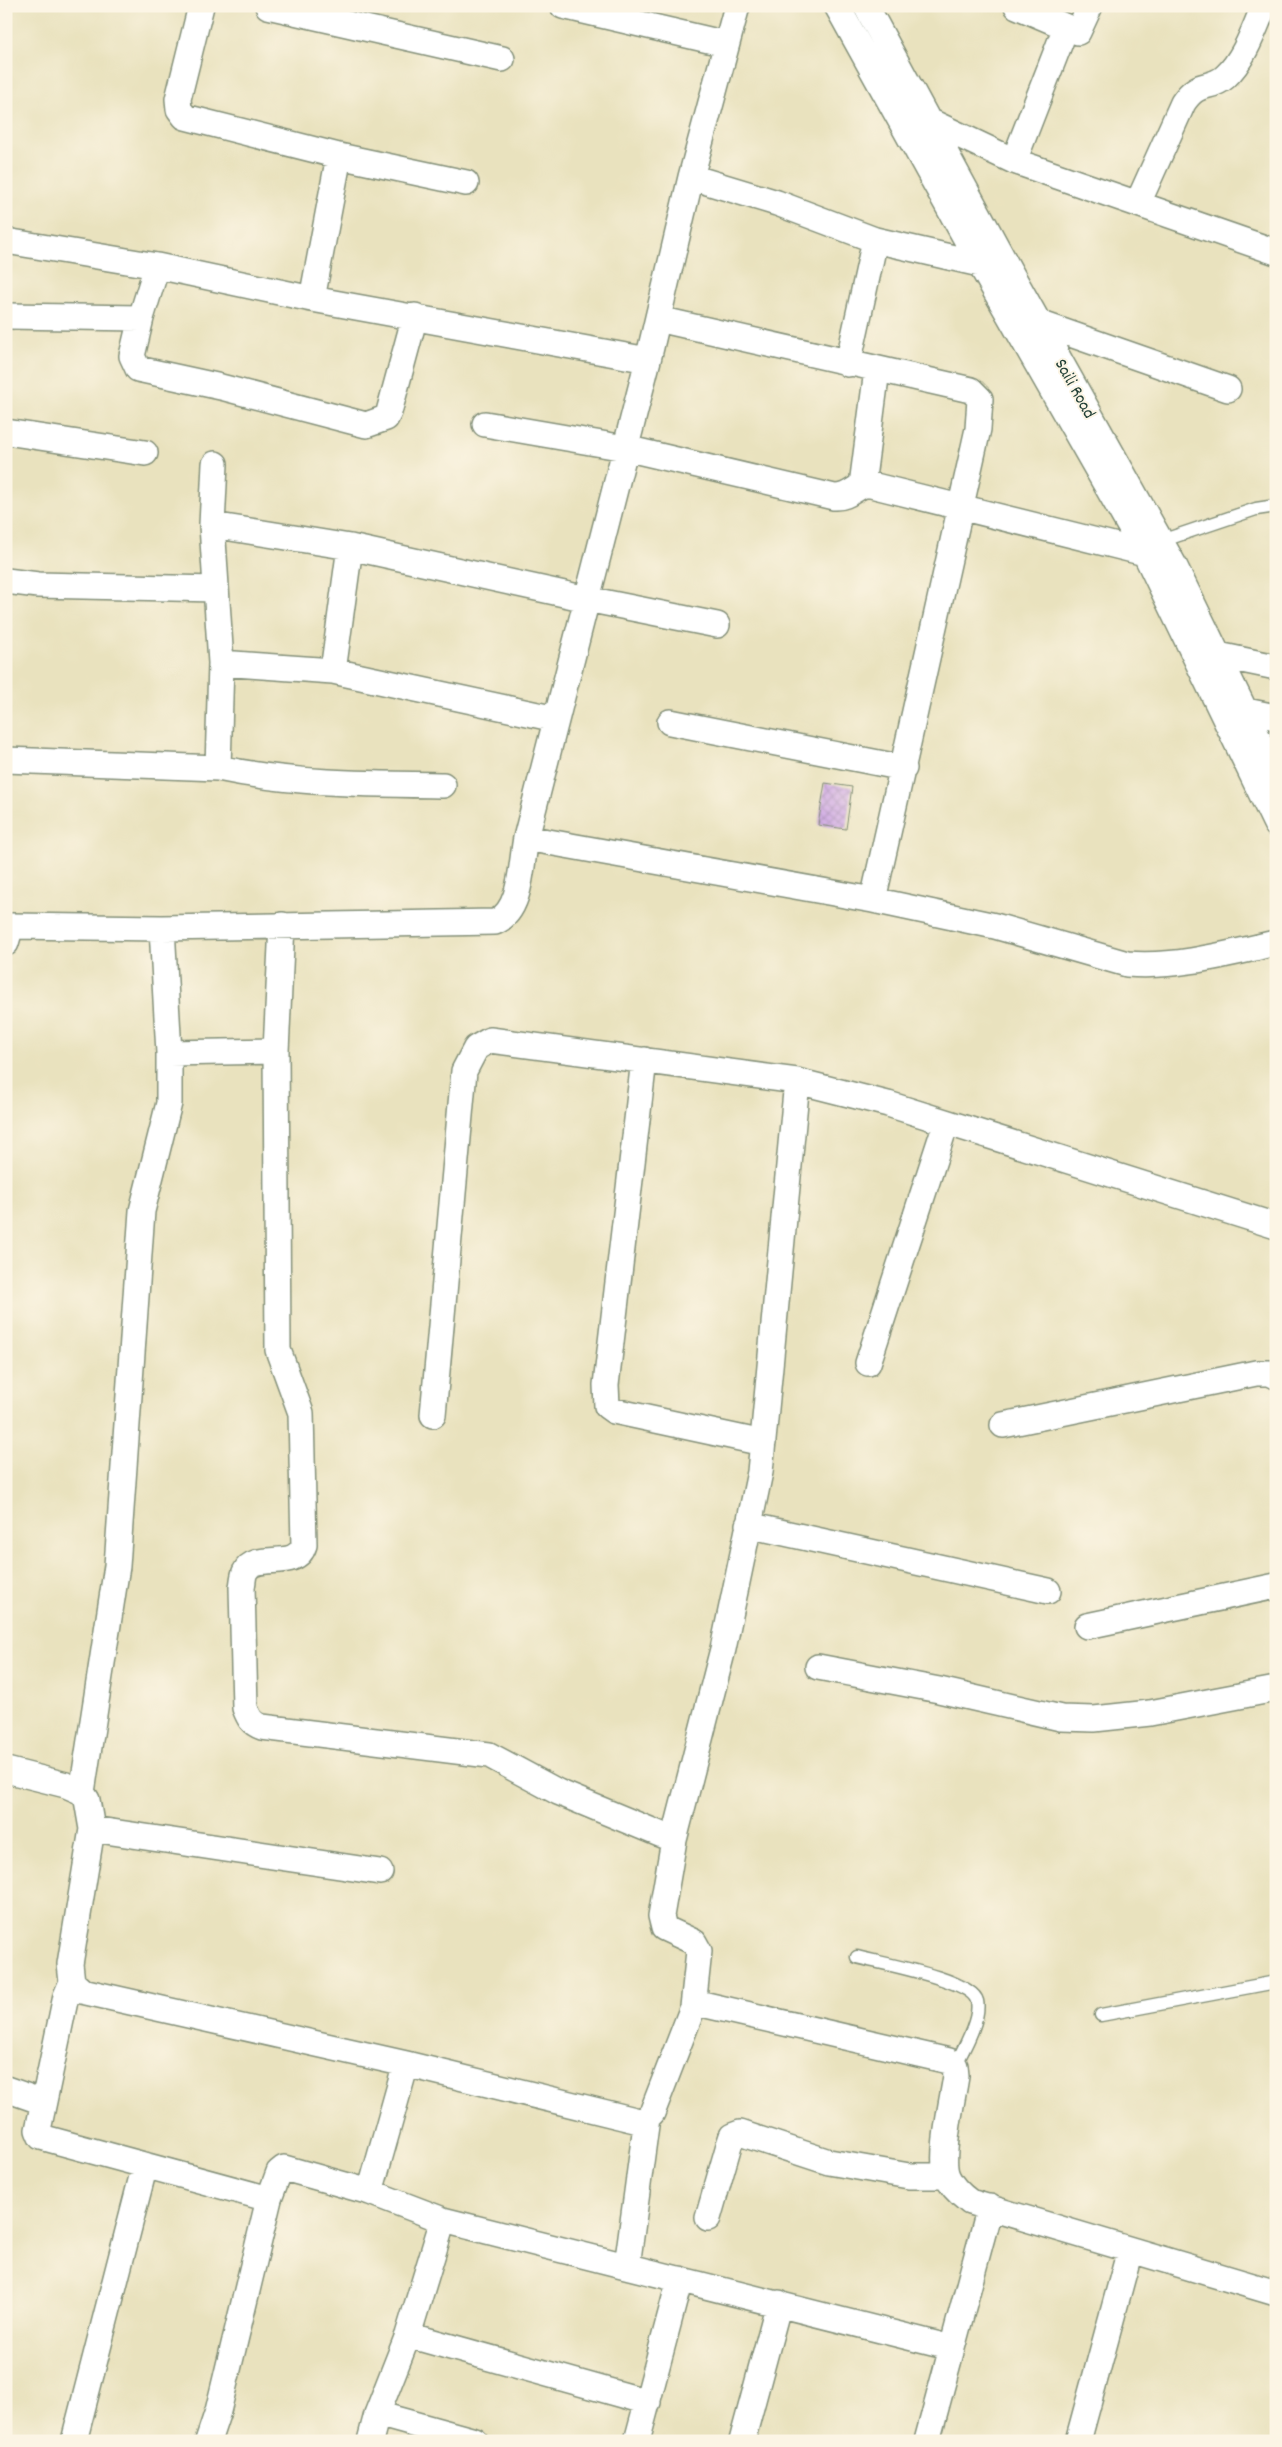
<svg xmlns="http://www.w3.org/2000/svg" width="1282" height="2447" viewBox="0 0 1282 2447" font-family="Dekko,sans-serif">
	<defs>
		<pattern id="building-cross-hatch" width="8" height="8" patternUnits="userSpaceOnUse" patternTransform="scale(1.25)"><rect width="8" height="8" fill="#c99fe4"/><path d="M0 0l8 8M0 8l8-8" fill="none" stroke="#a383ba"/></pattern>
	</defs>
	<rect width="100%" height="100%" fill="#fcf5e5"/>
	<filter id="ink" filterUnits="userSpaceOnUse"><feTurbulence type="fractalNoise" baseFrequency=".02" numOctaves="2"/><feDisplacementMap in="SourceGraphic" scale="10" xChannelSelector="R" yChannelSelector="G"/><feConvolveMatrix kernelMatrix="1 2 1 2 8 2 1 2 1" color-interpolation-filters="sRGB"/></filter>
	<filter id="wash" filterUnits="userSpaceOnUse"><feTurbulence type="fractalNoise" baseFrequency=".0096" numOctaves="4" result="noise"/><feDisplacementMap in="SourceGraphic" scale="20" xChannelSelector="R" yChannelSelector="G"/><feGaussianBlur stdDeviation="1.12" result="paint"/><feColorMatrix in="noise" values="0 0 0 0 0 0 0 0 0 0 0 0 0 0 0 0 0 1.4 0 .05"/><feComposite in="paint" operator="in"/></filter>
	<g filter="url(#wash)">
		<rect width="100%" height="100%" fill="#e9e2be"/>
		<g id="blocks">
			<path fill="url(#building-cross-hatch)" d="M825,783L852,787L846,829L818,825Z"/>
		</g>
	</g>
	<g filter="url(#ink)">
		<use href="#blocks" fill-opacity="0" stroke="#849079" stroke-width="1"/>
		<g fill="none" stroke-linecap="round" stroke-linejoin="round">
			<defs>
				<path id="lane" d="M1161,541L1256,509L1276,506
					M857,1957C878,1963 972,1979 977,2001C981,2019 963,2050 955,2066
					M1101,2015L1276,1982"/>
				<path id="street" d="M201,6L178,99L179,109L185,117L339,156L466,183
					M268,6L502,59
					M563,6L726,44
					M837,6L980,264L1145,553L1276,824
					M866,6L1009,270L1174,565L1276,775
					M1017,6L1078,32L1090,6
					M923,120H927L1014,161L1276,252
					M1014,161L1066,27
					M691,177L777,203L875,240L980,264
					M1138,203L1183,103C1199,79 1209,91 1225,77C1244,60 1254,30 1264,6
					M6,241L157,266L312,299L648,360
					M157,266L141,318L132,356L138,369L221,387L366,425L386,418L389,412L415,316
					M312,299L339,156
					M6,316L141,318
					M658,319L971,390L980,399L978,429L873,900
					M1039,323L1228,389
					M848,364L875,240
					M485,424L625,448L834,497C849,498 854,487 867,484L1145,553
					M6,432L145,453
					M215,464L212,525L221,663L218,768
					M862,485L877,370
					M212,525L350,547L587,599L717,625
					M6,581L38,585L216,589
					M1218,655L1276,667
					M221,663L333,671L556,719
					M333,671L350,547
					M1246,711L1276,717
					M670,722L904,768
					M6,760L218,768C293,784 367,784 443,785
					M526,838L873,900L995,926L1127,964C1177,968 1227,954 1276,943
					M282,925L276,1051L278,1350L301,1413L304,1545C296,1572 255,1550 245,1572C243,1576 243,1583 242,1587L245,1708C249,1718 251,1723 262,1727L489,1755L558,1792L674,1840
					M6,943L11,926L162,928L495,922C522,911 521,864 526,838L648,360L691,177L737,6
					M169,1053L276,1051
					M644,1060L606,1385L607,1406L614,1411L763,1443
					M868,1363L946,1123
					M433,1415L464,1071L476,1048L490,1040L797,1081L888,1104L1276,1226
					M1003,1425L1256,1373H1270L1276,1376
					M748,1525L1048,1591
					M1087,1626L1276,1586
					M818,1667L939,1690L1061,1718L1094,1719L1150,1713L1276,1689
					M6,1770L66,1785L82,1792L87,1800L92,1829L70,1964L72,1982L82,1991L406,2064L639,2121L647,2118L652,2113L693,2007L699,1951L694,1942L664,1928L661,1916L674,1840L723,1649L760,1472L797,1081
					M82,1792L117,1566L142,1211L169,1103V1053L162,928
					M92,1829L380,1872
					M72,1982L66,1996L38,2130L41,2137L269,2199
					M693,2007L702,2004L949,2061L955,2066L956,2076C953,2098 939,2157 947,2176C951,2186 962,2196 970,2202L1276,2293
					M6,2089L43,2102
					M370,2192L443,2220L952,2348
					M708,2218L729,2145L732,2136L740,2133L829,2162L909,2176H947
					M627,2266L647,2118
					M408,2335L648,2402
					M377,2414L475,2441
					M74,2441L145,2165
					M208,2441L218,2411L269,2199L279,2172L284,2168L370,2192L406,2064
					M370,2441L377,2414L408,2335L443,2220
					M637,2441L680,2279
					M742,2441L779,2303
					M927,2441L990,2207
					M1078,2441L1130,2250"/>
			</defs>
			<use href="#lane" stroke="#849079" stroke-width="15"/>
			<use href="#street" stroke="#849079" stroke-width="28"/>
			<use href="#lane" stroke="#fff" stroke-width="12"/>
			<use href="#street" stroke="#fff" stroke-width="25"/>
		</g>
	</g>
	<g text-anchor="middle" stroke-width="4" stroke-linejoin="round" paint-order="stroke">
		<g font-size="18" fill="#1f3d34" stroke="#fcf5e5">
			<text transform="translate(1076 388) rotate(61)" y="6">Saili Road</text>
		</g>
	</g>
	<rect width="1282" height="2447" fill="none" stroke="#fcf5e5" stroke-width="25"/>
</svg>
